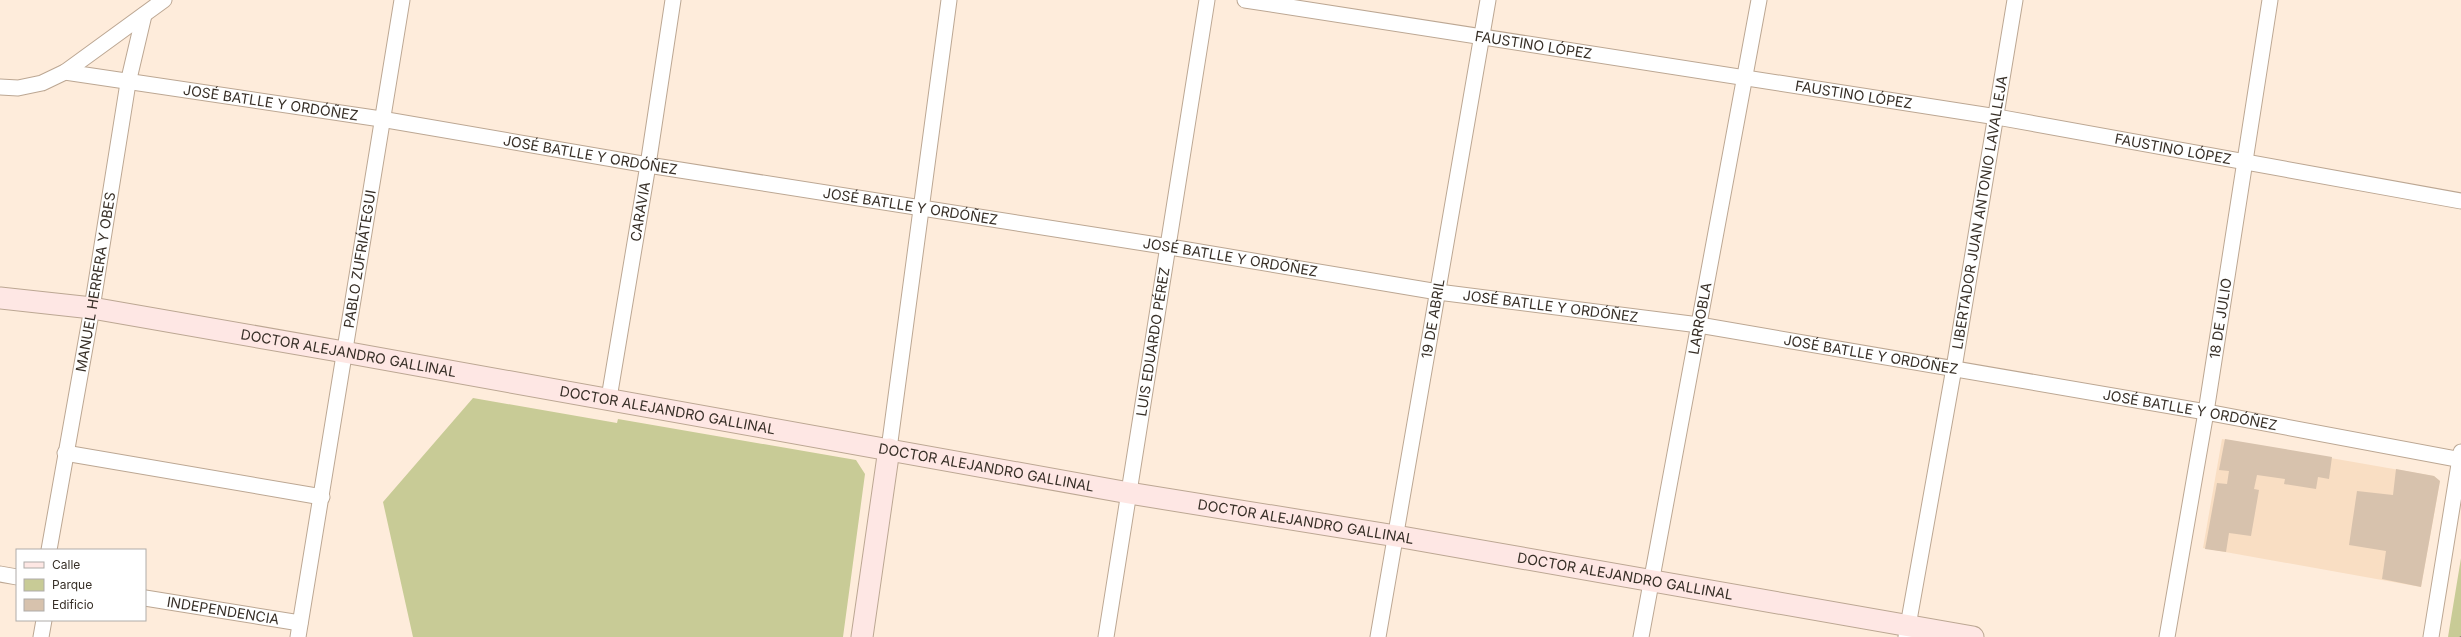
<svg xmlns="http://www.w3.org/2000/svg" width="2461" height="637" viewBox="0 0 2461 637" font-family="Inter,sans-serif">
	<rect width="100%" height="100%" fill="#feecdb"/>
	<path fill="#f9dec3" d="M2222,439L2434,476L2440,481L2421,587L2203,548Z"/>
	<path fill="#c8cb96" d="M473,398L617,423L618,419L856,460L865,474L843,637H413L383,502Z
		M2461,558V637H2448Z"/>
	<path fill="#d7c2ad" d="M2225,439L2332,457L2329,479L2318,477L2316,489L2284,484L2285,479L2257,475L2254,489L2259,490L2251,536L2229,533L2226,552L2205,549L2217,483L2227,484L2229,471L2219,470Z
		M2396,469L2434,476L2440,481L2421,587L2382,579L2386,551L2349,545L2357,491L2393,495Z"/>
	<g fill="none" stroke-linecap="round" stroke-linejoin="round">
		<defs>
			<g id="street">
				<path id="s1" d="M1245,0L1997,117L2461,201"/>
				<path id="s2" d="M65,72L381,119L648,165L1170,247L1438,292L1699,325L2206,412L2461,460"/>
				<path d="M0,87L18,88L42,83L65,72L164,0"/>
				<path id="s3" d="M609,398L648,165L673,0"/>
				<path d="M889,449L949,0"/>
				<path d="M65,453L322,497"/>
				<path id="s4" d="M49,550L92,308L128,83L144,15"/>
				<path d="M0,574L17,577"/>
				<path id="s5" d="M145,598L300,623"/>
				<path d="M41,637L44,620"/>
				<path id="s6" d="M298,637L402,0"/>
				<path id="s7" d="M1106,637L1207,0"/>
				<path id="s8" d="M1378,637L1488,0"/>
				<path id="s9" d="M1641,637L1759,0"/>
				<path id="s10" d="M1906,637L1954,368L2015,0"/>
				<path id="s11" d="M2167,637L2206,412L2270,0"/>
				<path d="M2431,637L2461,452"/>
			</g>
			<g id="secondary">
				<path id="s12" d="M0,298L92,308L344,352L1129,493L1396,536L1973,637"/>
				<path d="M862,637L889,449"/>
			</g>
		</defs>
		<use href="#street" stroke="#bca793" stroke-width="17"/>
		<use href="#secondary" stroke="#bca793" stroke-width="23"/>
		<path stroke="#95887c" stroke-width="2.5" stroke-dasharray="3 3" stroke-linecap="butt" d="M2461,637V636"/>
		<use href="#street" stroke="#fff" stroke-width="15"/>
		<use href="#secondary" stroke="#fee7e4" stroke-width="21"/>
	</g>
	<g text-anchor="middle" stroke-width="3" stroke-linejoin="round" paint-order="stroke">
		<g font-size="14" fill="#372f27" stroke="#fff">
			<text dy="5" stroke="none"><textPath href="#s1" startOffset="292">FAUSTINO LÓPEZ</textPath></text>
			<text dy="5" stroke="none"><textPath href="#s1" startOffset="616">FAUSTINO LÓPEZ</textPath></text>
			<text dy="5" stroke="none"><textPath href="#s2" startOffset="208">JOSÉ BATLLE Y ORDÓÑEZ</textPath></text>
			<text dy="5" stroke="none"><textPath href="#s1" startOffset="940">FAUSTINO LÓPEZ</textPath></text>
			<text dy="5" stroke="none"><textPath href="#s2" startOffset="532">JOSÉ BATLLE Y ORDÓÑEZ</textPath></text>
			<text dy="5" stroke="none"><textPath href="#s2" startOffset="856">JOSÉ BATLLE Y ORDÓÑEZ</textPath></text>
			<text dy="5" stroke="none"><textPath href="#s3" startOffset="189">CARAVIA</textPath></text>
			<text dy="5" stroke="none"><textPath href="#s10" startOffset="431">LIBERTADOR JUAN ANTONIO LAVALLEJA</textPath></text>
			<text dy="5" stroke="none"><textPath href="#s2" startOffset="1180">JOSÉ BATLLE Y ORDÓÑEZ</textPath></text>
			<text dy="5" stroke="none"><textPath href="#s6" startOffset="383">PABLO ZUFRIÁTEGUI</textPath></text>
			<text dy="5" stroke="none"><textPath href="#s4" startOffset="272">MANUEL HERRERA Y OBES</textPath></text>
			<text dy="5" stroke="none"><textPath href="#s2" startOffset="1504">JOSÉ BATLLE Y ORDÓÑEZ</textPath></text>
			<text dy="5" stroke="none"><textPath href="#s8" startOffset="323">19 DE ABRIL</textPath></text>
			<text dy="5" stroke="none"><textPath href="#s9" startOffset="324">LARROBLA</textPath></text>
			<text dy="5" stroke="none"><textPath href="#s11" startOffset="323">18 DE JULIO</textPath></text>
			<text dy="5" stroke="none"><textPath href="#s7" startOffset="299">LUIS EDUARDO PÉREZ</textPath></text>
			<text dy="5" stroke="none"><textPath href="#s12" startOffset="353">DOCTOR ALEJANDRO GALLINAL</textPath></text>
			<text dy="5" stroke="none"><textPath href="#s2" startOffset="1828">JOSÉ BATLLE Y ORDÓÑEZ</textPath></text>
			<text dy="5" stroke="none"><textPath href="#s12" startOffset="677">DOCTOR ALEJANDRO GALLINAL</textPath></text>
			<text dy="5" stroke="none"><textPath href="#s2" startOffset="2152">JOSÉ BATLLE Y ORDÓÑEZ</textPath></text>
			<text dy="5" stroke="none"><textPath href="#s12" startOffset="1001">DOCTOR ALEJANDRO GALLINAL</textPath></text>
			<text dy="5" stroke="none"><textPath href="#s12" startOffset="1325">DOCTOR ALEJANDRO GALLINAL</textPath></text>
			<text dy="5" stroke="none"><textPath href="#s12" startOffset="1649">DOCTOR ALEJANDRO GALLINAL</textPath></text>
			<text dy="5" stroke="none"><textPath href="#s5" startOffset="79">INDEPENDENCIA</textPath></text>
		</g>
	</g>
	<rect x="16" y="549" width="130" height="72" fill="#ffffff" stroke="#afaca9"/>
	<rect x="24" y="562" width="20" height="6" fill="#fee7e4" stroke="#afaca9"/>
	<text x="52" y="569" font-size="12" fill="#372f27">Calle</text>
	<rect x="24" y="579" width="20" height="12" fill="#c8cb96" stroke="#afaca9"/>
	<text x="52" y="589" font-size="12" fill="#372f27">Parque</text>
	<rect x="24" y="599" width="20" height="12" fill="#d7c2ad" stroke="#afaca9"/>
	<text x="52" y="609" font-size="12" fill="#372f27">Edificio</text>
</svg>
